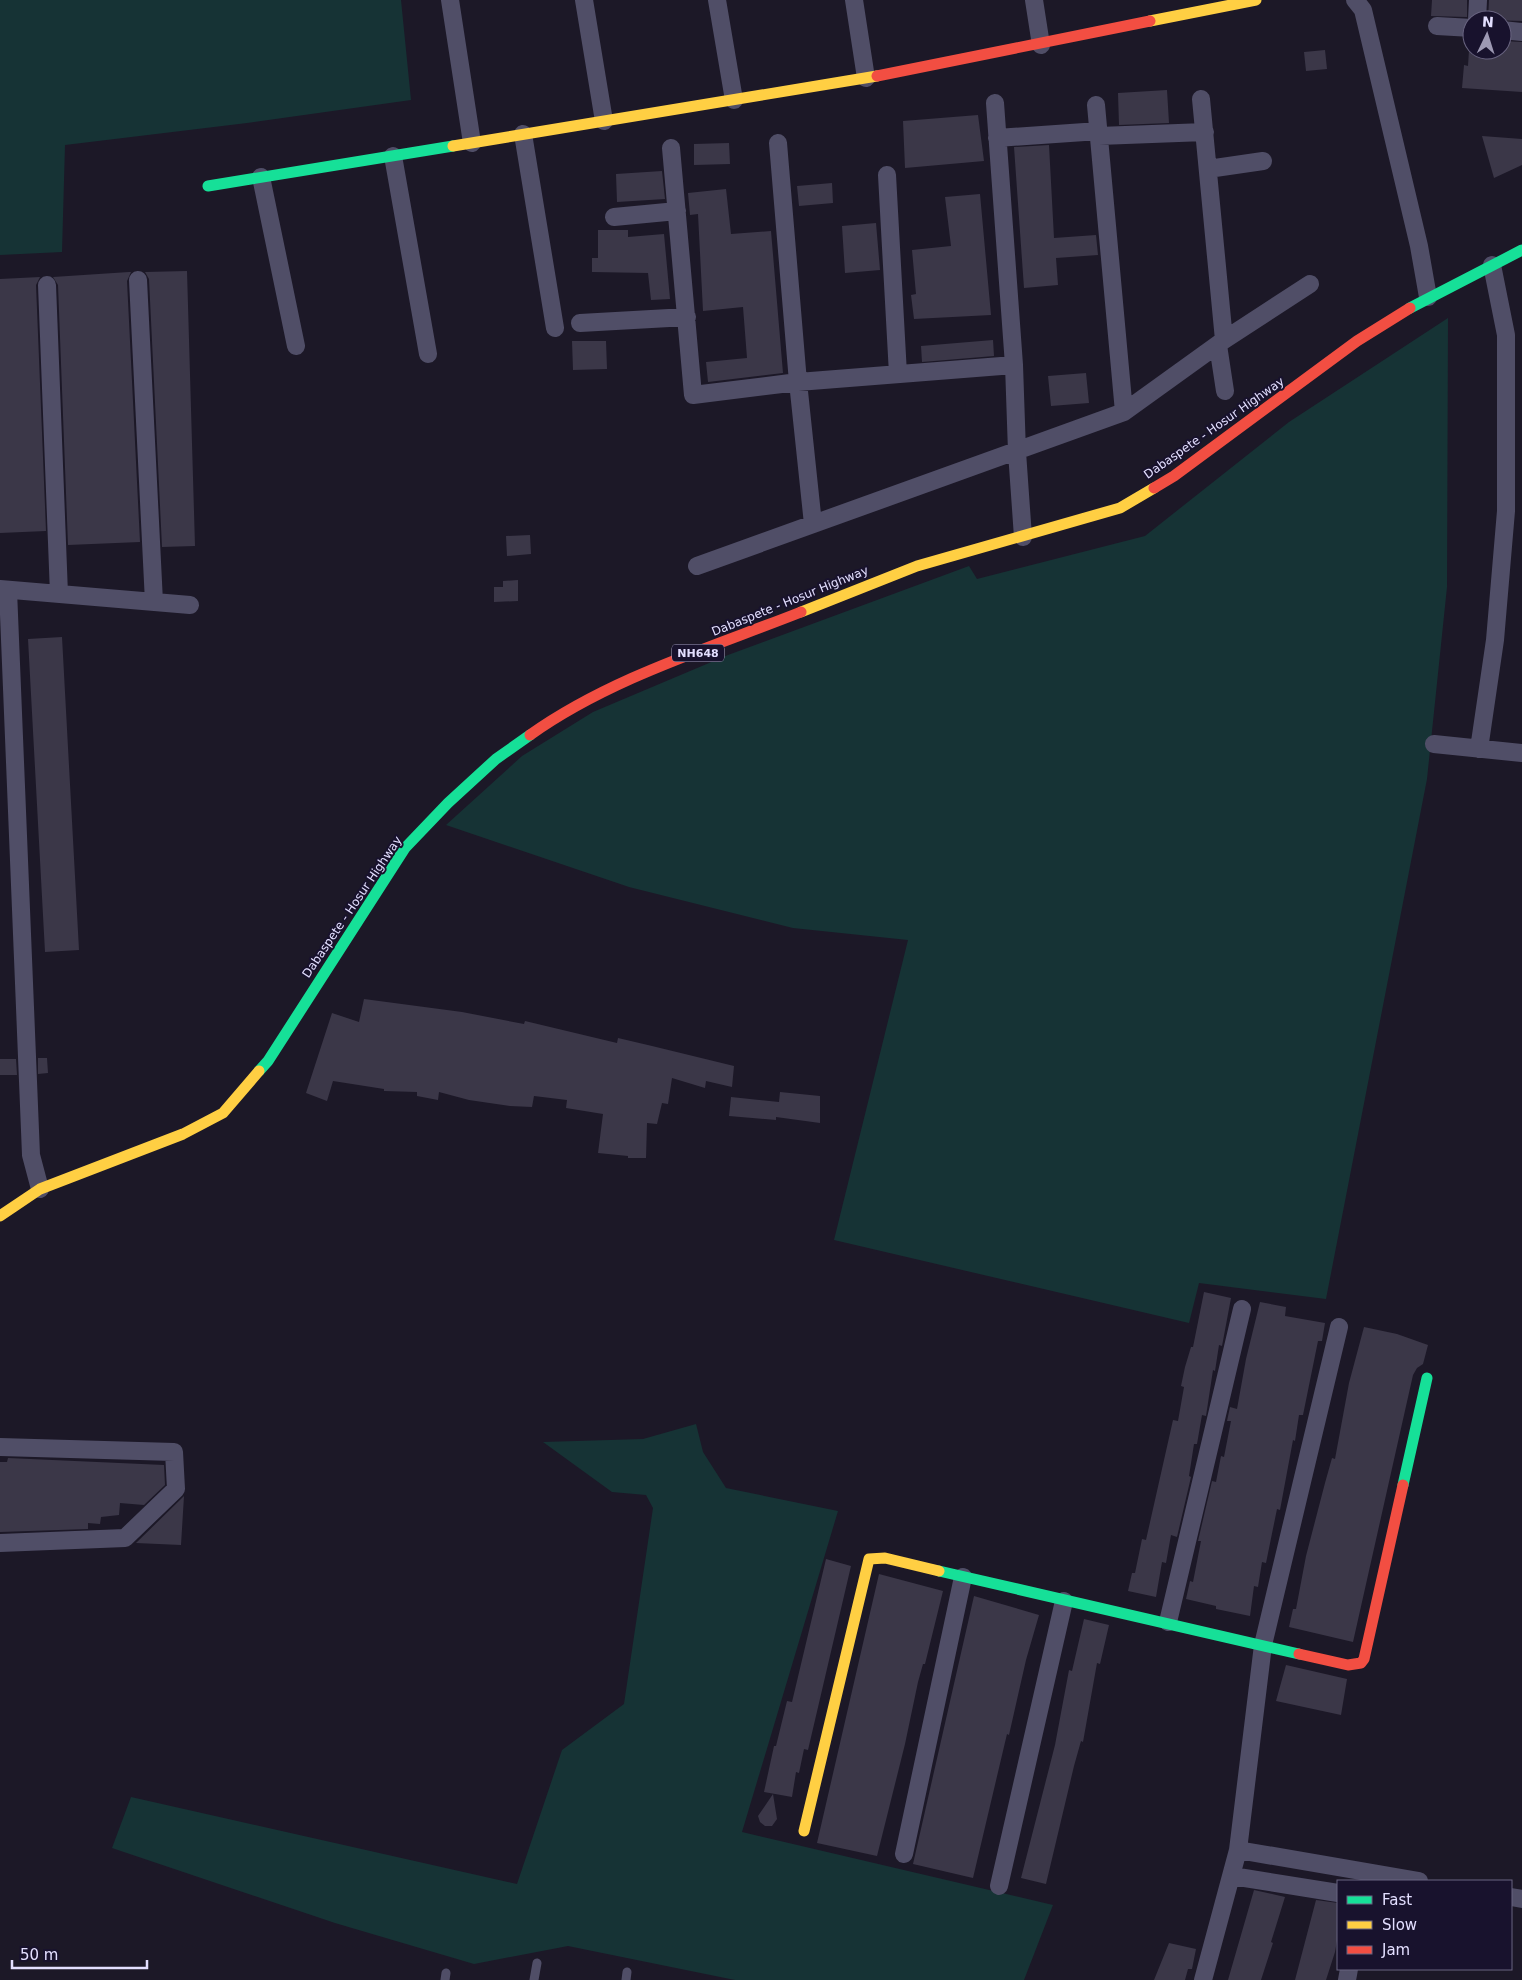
<svg xmlns="http://www.w3.org/2000/svg" width="1522" height="1980" viewBox="0 0 1522 1980" font-family="'DejaVu Sans',sans-serif">
	<rect width="100%" height="100%" fill="#1c1827"/>
	<path fill="#163335" d="M0,0H401L411,100L247,123L65,145L62,252L0,255Z
		M1448,318L1447,587L1427,779L1326,1299L1199,1283L1189,1323L834,1240L908,940L793,928L629,887L446,825L522,756L593,712L728,655L969,566L977,579L1145,536L1289,422Z
		M696,1424L703,1452L726,1488L838,1511L742,1832L1053,1905L1024,1980H735L568,1946L474,1964L335,1923L112,1848L131,1797L517,1884L562,1750L624,1704L653,1508L646,1495L612,1492L543,1442L643,1439Z"/>
	<path fill="#3b3748" d="M1432,0H1467V17L1431,16Z
		M1489,0H1522V21L1488,20Z
		M1503,41L1522,42V92L1462,88L1464,65L1468,66L1469,50H1502Z
		M1325,50L1327,69L1306,71L1304,52Z
		M1167,90L1169,123L1119,125L1118,93Z
		M978,115L984,161L905,168L903,121Z
		M1482,136L1522,139V165L1494,178Z
		M729,143L730,164L694,165V144Z
		M1049,145L1054,238L1096,235L1098,255L1056,258L1058,285L1024,288L1014,147Z
		M662,171L665,199L617,202L616,174Z
		M832,183L833,203L799,206L797,186Z
		M726,189L731,234L771,231L783,373L708,382L706,362L747,358L743,307L703,311L698,214L690,215L688,193Z
		M980,194L991,315L914,319L911,295L916,294L912,250L951,246L945,197Z
		M876,223L880,270L845,273L842,226Z
		M598,230H628V237L664,234L670,299L651,300L648,273L592,272V258H598Z
		M187,271L195,546L162,547L149,279L145,272Z
		M129,272H131L127,281L140,542L68,545L58,285L53,277Z
		M40,277L36,285L46,531L0,533V279Z
		M993,340L994,356L922,362L921,346Z
		M572,341H606L607,369L573,370Z
		M1086,373L1089,403L1051,406L1048,376Z
		M530,535L531,554L507,556L506,536Z
		M518,580V601L494,602V587H503V581Z
		M62,637L79,950L45,952L28,639Z
		M364,999L462,1012L524,1024L525,1021L617,1043L618,1038L652,1046L734,1066L732,1087L706,1081L705,1088L672,1078L668,1104L662,1103L657,1124L647,1123L646,1158H628V1156L598,1153L603,1114L566,1108L567,1100L534,1096L532,1107L510,1106L469,1100L439,1092L438,1100L417,1096V1092L384,1091V1089L333,1081L327,1101L306,1093L332,1013L359,1022Z
		M38,1058H47L48,1073L38,1074Z
		M0,1059H16L17,1075H0Z
		M780,1092L820,1096V1123L776,1117V1120L729,1116L731,1097L779,1102Z
		M1204,1292L1231,1298L1222,1346L1219,1345L1215,1371L1213,1370L1206,1416L1202,1415L1197,1444H1194L1189,1476L1191,1477L1177,1537L1171,1535L1166,1563L1162,1562L1156,1597L1128,1591L1132,1573H1135L1142,1539L1146,1540L1173,1420L1178,1421L1184,1387L1181,1386L1185,1367L1191,1347H1193Z
		M1260,1302L1286,1307L1285,1316L1325,1323L1322,1341H1318L1303,1415H1299L1295,1441L1293,1440L1280,1510L1277,1509L1266,1563L1262,1562L1258,1587L1254,1586L1250,1616L1216,1609V1606L1186,1599L1190,1581L1193,1582L1201,1541H1198L1212,1481L1216,1482L1221,1456L1224,1457L1231,1421H1227L1230,1407L1237,1409L1246,1359Z
		M1364,1327L1397,1334L1428,1345L1423,1364L1417,1368L1413,1375L1353,1642L1289,1627L1293,1609H1296L1306,1556L1325,1483L1332,1458L1335,1459L1349,1383Z
		M8,1458L164,1465L165,1485L144,1505L120,1503L119,1515L101,1517L100,1524L88,1523V1529L0,1532V1462H7Z
		M184,1496L181,1545L136,1543L183,1497Z
		M826,1559L851,1566L808,1750L804,1749L799,1773L796,1772L792,1797L764,1792L774,1746H776L787,1701L792,1702Z
		M879,1574L943,1591L925,1664H923L918,1682L905,1744L877,1856L817,1843Z
		M974,1596L1039,1615L1026,1660L1009,1735L1007,1734L973,1878L913,1864Z
		M1084,1619L1109,1625L1100,1664L1097,1663L1083,1742L1081,1741L1074,1766L1046,1884L1021,1878L1055,1745L1069,1670L1072,1671Z
		M1286,1665L1347,1679L1341,1715L1276,1701Z
		M773,1794L777,1819L772,1826H765L760,1822L758,1816Z
		M1254,1890L1285,1897L1271,1942L1273,1943L1261,1980H1228Z
		M1316,1900L1338,1903V1935L1335,1952L1326,1980H1295Z
		M1169,1943L1196,1949L1192,1969H1188L1185,1980H1154Z"/>
	<g fill="none" stroke-linecap="round" stroke-linejoin="round">
		<path stroke="#504e67" stroke-width="9" d="M445,1980L446,1973
			M534,1980L537,1963
			M626,1980L627,1972"/>
		<path stroke="#504e67" stroke-width="18" d="M450,0L472,143
			M584,0L604,121
			M717,0L734,100
			M854,0L866,78
			M1034,0L1041,45
			M1355,0L1363,10L1419,246L1428,297
			M1477,20L1478,0
			M1437,26L1472,28
			M1502,30L1522,32
			M1201,99L1224,340
			M995,103L1014,365L1017,452L1023,537
			M1096,105L1124,412
			M523,134L555,328
			M1099,136L1205,132
			M997,138L1099,131
			M778,143L798,382L813,524
			M671,148L693,395L798,382L1014,365
			M393,156L428,354
			M1208,169L1263,161
			M887,175L898,374
			M261,177L296,346
			M614,217L677,211
			M138,280L154,602
			M47,285L59,594
			M580,323L687,317
			M1218,345L1225,391
			M697,566L1124,412L1224,340L1310,284
			M0,589L190,605
			M8,590L31,1155L40,1189
			M1434,744L1522,753
			M1479,749L1495,640L1506,511V335L1492,265
			M0,1447L174,1452L176,1489L125,1538L0,1543
			M1168,1622L1242,1309
			M1238,1850L1419,1881
			M904,1854L963,1577
			M1232,1876L1338,1893
			M999,1886L1064,1601
			M1511,1897L1522,1899
			M1203,1980L1238,1850L1263,1645L1339,1327
			M1347,1980L1349,1969"/>
		<path stroke="#16e098" stroke-width="11" d="M208,186L453,146
			M1410,308L1522,250
			M259,1071L268,1061L405,848L448,803L496,759L530,735
			M1403,1485L1427,1378
			M939,1571L1299,1654"/>
		<path stroke="#ffcf43" stroke-width="11" d="M1150,21L1256,0
			M453,146L877,76
			M801,612L917,566L1120,508L1154,488
			M0,1216L40,1189L183,1134L223,1113L259,1071
			M804,1831L869,1559L885,1558L939,1571"/>
		<path stroke="#f24e42" stroke-width="11" d="M877,76L1150,21
			M1154,488L1174,476L1357,341L1410,308
			M530,735C610,678 710,648 801,612
			M1299,1654L1348,1665L1361,1663L1364,1659L1403,1485"/>
	</g>
	<g text-anchor="middle" stroke-width="4" stroke-linejoin="round" paint-order="stroke">
		<rect fill="#18122d" stroke="#a6a2c0" stroke-width="1" x="672" y="644.5" width="52" height="17" rx="4"/>
		<g font-size="11" font-weight="bold" fill="#e3dfff">
			<text x="698" y="657">NH648</text>
		</g>
		<g font-size="12" fill="#e3dfff" stroke="#18122d">
			<text transform="translate(1214 428) rotate(-35)" y="4">Dabaspete - Hosur Highway</text>
			<text transform="translate(790 601) rotate(-22)" y="4">Dabaspete - Hosur Highway</text>
			<text transform="translate(352 907) rotate(-56)" y="4">Dabaspete - Hosur Highway</text>
		</g>
	</g>
	<rect x="1337" y="1880" width="175" height="90" fill="#18122d" stroke="#696481"/>
	<rect x="1347" y="1896" width="25" height="8" fill="#16e098" stroke="#696481"/>
	<text x="1382" y="1905" font-size="15" fill="#e3dfff">Fast</text>
	<rect x="1347" y="1921" width="25" height="8" fill="#ffcf43" stroke="#696481"/>
	<text x="1382" y="1930" font-size="15" fill="#e3dfff">Slow</text>
	<rect x="1347" y="1946" width="25" height="8" fill="#f24e42" stroke="#696481"/>
	<text x="1382" y="1955" font-size="15" fill="#e3dfff">Jam</text>
	<g transform="translate(1487 35) rotate(4)"><circle r="24" fill="#18122d" stroke="#696481"/>
	<path d="M0-4L9 19L0 12L-9 19Z" fill="#9d99b3"/>
	<text y="-8" font-size="14" font-weight="bold" text-anchor="middle" fill="#e3dfff">N</text>
	</g>
	<path d="M12 1960v8h135v-8" fill="none" stroke="#e3dfff" stroke-width="2.5"/>
	<text x="20" y="1960" font-size="15" fill="#e3dfff" stroke="#18122d" stroke-width="4" paint-order="stroke">50 m</text>
</svg>
